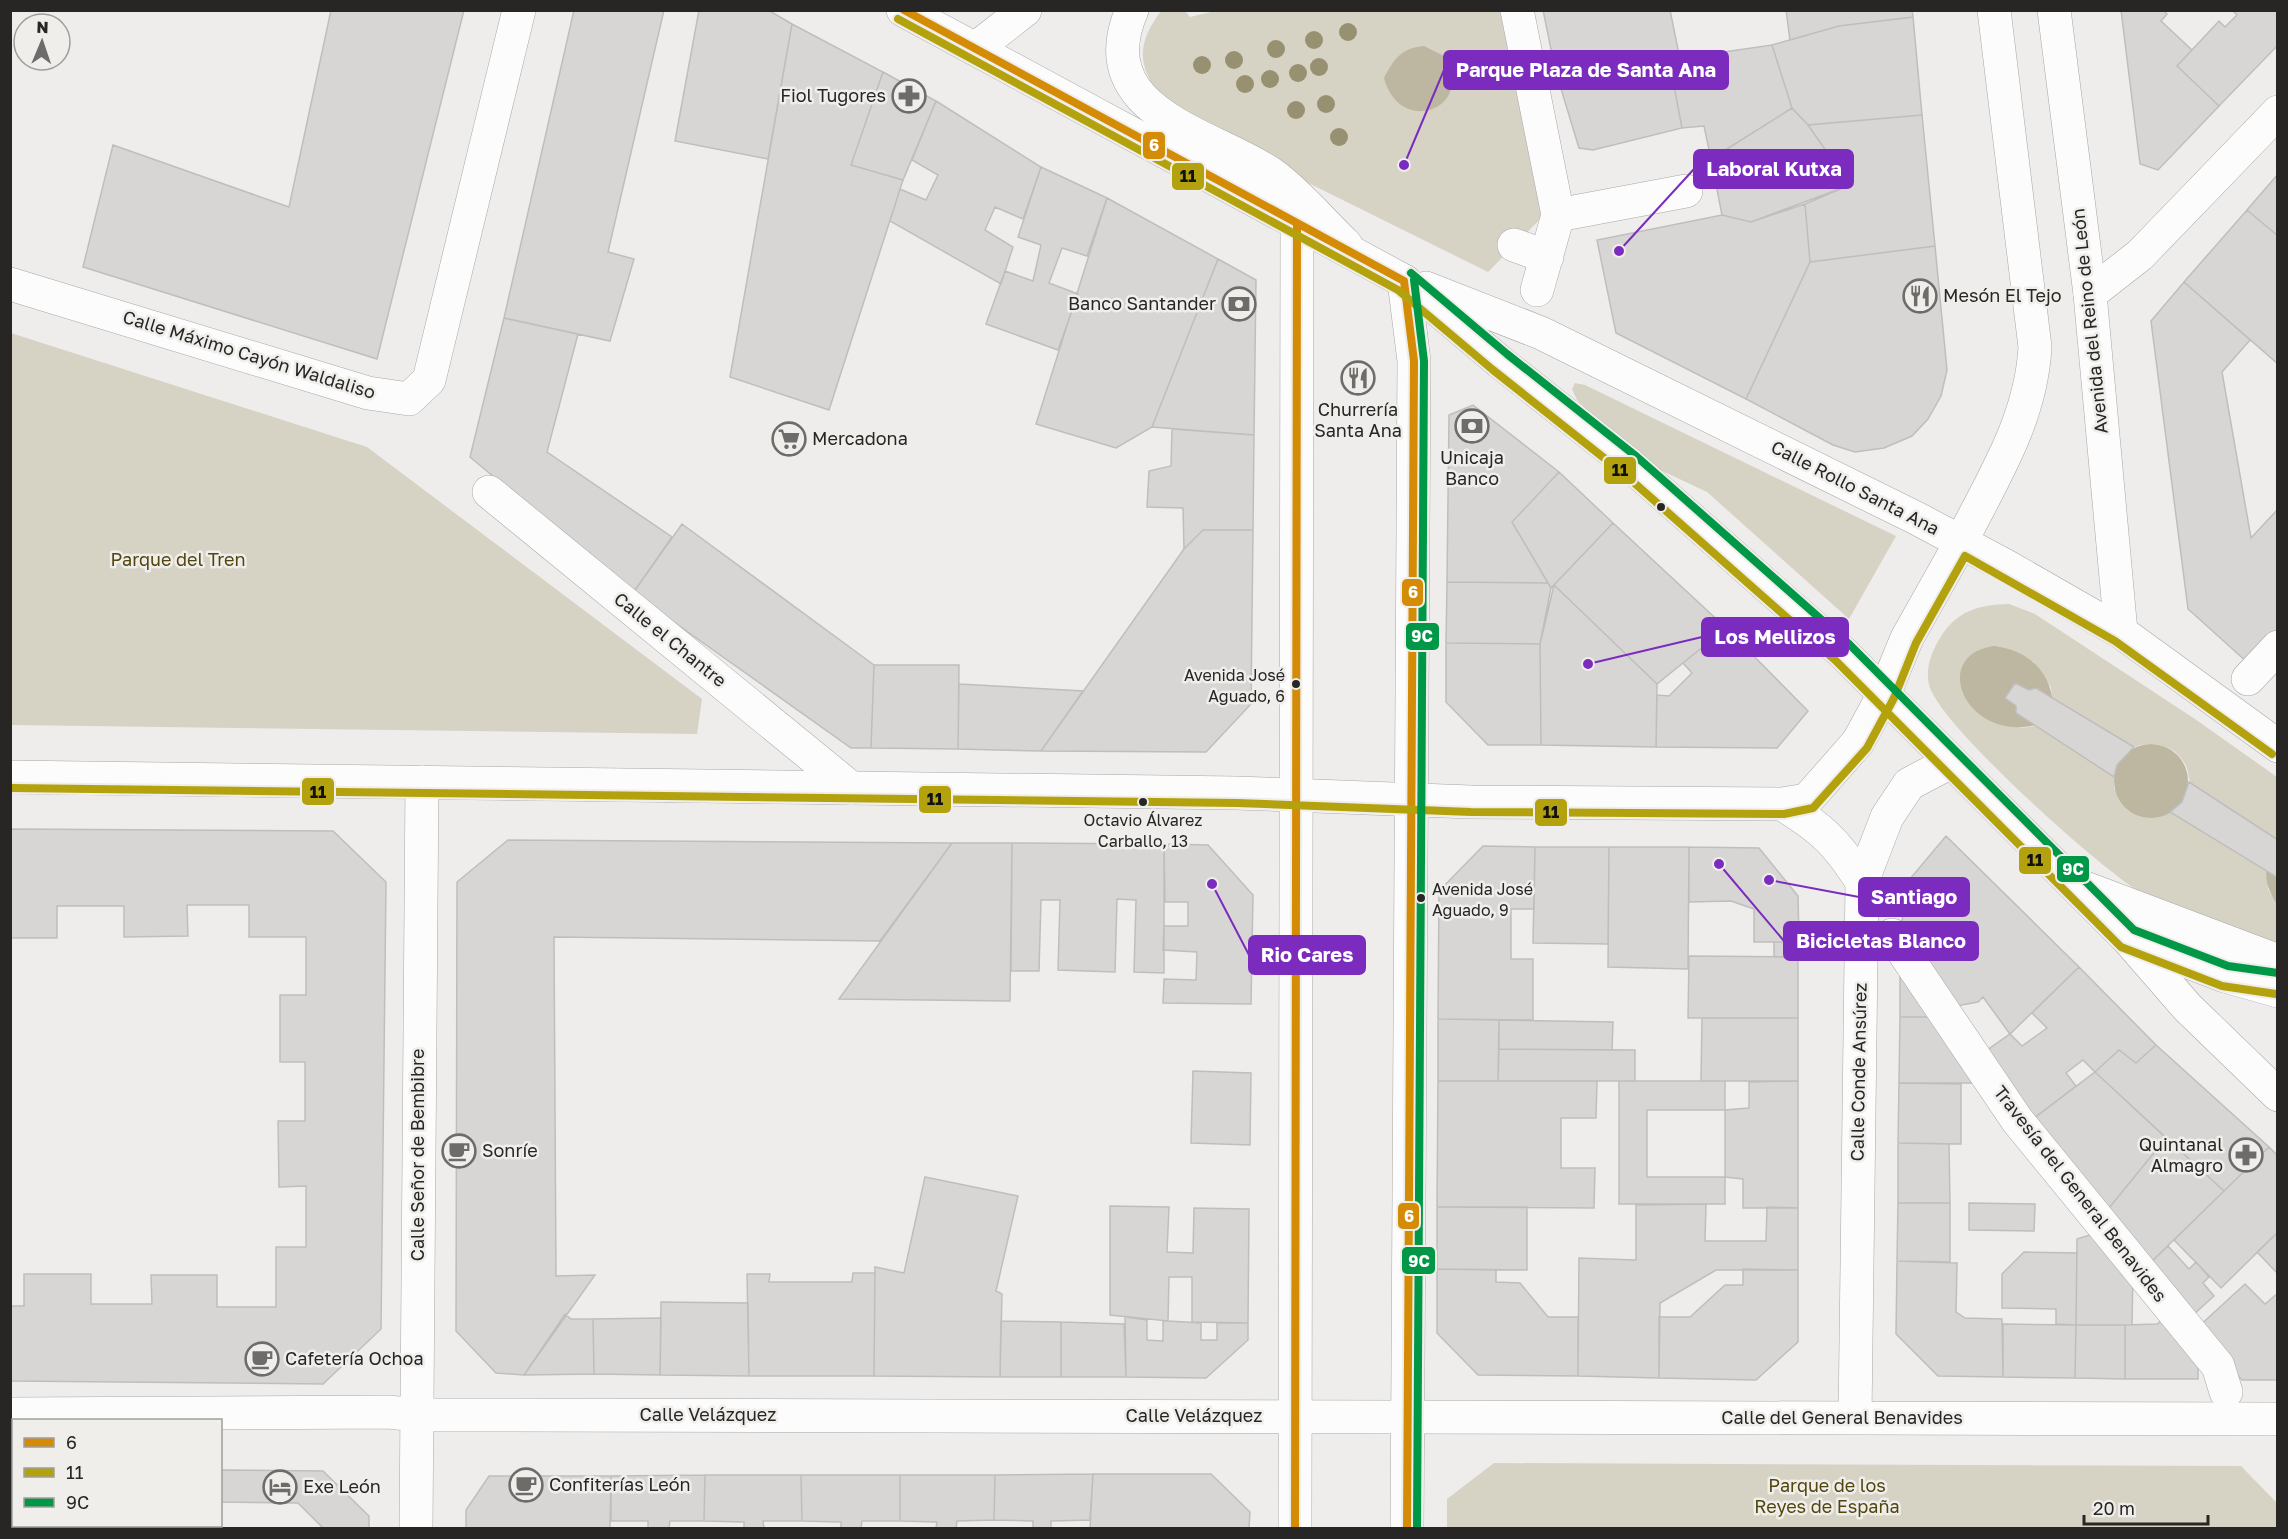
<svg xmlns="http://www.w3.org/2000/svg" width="2288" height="1539" viewBox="0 0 2288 1539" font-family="'Golos Text',sans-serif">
	<rect width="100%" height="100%" fill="#eeedec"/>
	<path fill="#d6d3c5" d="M1219,10L1500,11L1546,213L1488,272L1175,117C1146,77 1127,56 1161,11H1185L1190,17Z
		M11,333L367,447L702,699L697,734L11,725Z
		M1575,383L1585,385L1896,536L1849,619L1707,492L1639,460L1577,400L1572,389Z
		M2009,604L2035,614L2195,719L2277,777V840L2191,784C2188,779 2189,772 2186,766C2176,745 2154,740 2134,747L2052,698L2051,687L2033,661L2020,728L2035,726L2114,777V789L2163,816L2170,812L2267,872L2268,889L2277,905V944C2246,932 2215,921 2184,909C2170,904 2154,901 2141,893C2100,868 1940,726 1929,685C1925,668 1932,651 1940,638C1957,610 1979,605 2009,604Z
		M1494,1463L2241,1466L2277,1503V1528H1447V1499Z"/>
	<path fill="#bdb6a1" d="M1424,46L1444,56C1477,108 1400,138 1384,78C1394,59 1401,48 1424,46Z
		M1994,646C2027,650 2050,670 2053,703L2036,725C1965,742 1929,655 1994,646Z
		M2114 781a37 37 0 1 1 74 0a37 37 0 1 1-74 0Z
		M2277,855V905C2267,888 2259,870 2277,855Z"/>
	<path fill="#d7d6d5" stroke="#bfbebd" stroke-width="1.5" d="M331,10H464L377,359L83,267L113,145L289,207Z
		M574,10H664L608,252L634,259L610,341L504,318Z
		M699,10H768L792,24L768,159L675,141Z
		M1543,10H1670L1680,59L1579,70L1555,69Z
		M1786,10H1912L1913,17L1839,26L1790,40Z
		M2121,10H2163L2167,14L2161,21L2192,50L2177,66L2219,106L2158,170L2140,164Z
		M2232,10H2275L2278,13V45L2219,106L2177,66L2219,21L2225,27L2237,15Z
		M1913,17L1922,115L1808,125L1792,108L1772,45L1839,26Z
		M792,24L883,72L851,165L903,180L829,410L730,377Z
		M1772,45L1792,108L1711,159L1704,126L1682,128L1669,60Z
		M1669,60L1682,128L1593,150L1579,148L1555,69L1579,70Z
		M883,72L936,101L903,180L851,165Z
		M936,101L1041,167L1023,219L995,207L985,230L1013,247L1001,284L890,221L900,189L926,200L938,175L912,160Z
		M1792,108L1808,125L1850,185L1751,222L1722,215L1711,159Z
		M1922,115L1935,246L1810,262L1805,204L1850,185L1808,125Z
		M1041,167L1107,198L1087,256L1062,248L1049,283L1078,294L1058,350L986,324L1005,271L1033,281L1041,245L1018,237Z
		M2278,174V236L2247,210Z
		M1107,198L1218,259L1152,427L1116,448L1036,424Z
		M1805,204L1810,262L1746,399L1616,333L1597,240L1722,215L1751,222Z
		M2247,210L2278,236V364L2184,282Z
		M1935,246L1947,370L1941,396L1928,419L1912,436L1884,448L1855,452L1833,445L1746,399L1810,262Z
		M1218,259L1256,280L1254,435L1152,427Z
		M2184,282L2250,340L2222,372L2251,538L2278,509V631L2248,663L2188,609L2151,321Z
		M504,318L578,334L547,452L672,537L633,593L470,457Z
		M1473,405L1559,472L1512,522L1548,583L1447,582L1449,415Z
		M1172,429L1254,435L1253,530H1203L1184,549L1183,508L1147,507L1149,471L1171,466Z
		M1559,472L1613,523L1551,588L1512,522Z
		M1613,523L1726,628L1657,684L1554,585Z
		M682,524L874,665L871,748H851L633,593Z
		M1203,530H1253L1251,704L1206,752L1041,751L1184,549Z
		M1447,582L1548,583L1551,588L1540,644L1446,643Z
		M1554,585L1657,684L1656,747L1541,745L1540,644Z
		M1726,628L1808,711L1777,748L1656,747L1657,695L1669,696L1692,673L1683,663Z
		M1446,643L1540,644L1541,745H1488L1446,702Z
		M874,665H959L958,749L871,748Z
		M2015,683L2029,690L2036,688L2134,747L2117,765L2114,777L2016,713V706L2005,698Z
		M959,684L1083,691L1041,751L958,749Z
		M2189,782L2278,840V878L2170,812L2182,802Z
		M10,829L333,831L386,882L381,1329L323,1384L10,1381V1306H24V1274H91V1304H152L151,1275H217V1307H276V1247H306V1186L279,1187L278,1121H305V1062H280V995H306V937H249V905H187L188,936L124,937V906H57V938H10Z
		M1946,836L2079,967L2010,1034L1983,997L1978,1002L1956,1006L1902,928L1904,886Z
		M508,840L952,843L880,941L554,937L556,1276L595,1275L524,1375L496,1373L456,1331L457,882Z
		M952,843H1012L1010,1001L839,999Z
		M1012,843L1164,844V973L1134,972L1136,900L1117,899L1115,972L1058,970L1060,900H1041L1039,971H1011Z
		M1164,844L1208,845L1253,895L1251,1004L1163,1003L1164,979L1196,980L1197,952L1163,950L1164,926H1188V902H1165Z
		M1483,846L1535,847L1534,909H1511V959H1533V1020L1438,1019L1439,891Z
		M1535,847H1609L1608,944L1533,943Z
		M1609,847H1689L1688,969L1608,967Z
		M1689,847L1759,848L1798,896L1799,942H1754V909L1731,901L1689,902Z
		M1774,942H1799L1798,957H1774Z
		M1689,956L1798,957V1018H1688Z
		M1900,966L1939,1017H1900Z
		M2079,967L2156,1045L2136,1063L2119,1050L2095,1072L2083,1060L2066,1073L2076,1086L2029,1122L1980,1055L2010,1034L2022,1046L2047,1028L2032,1013Z
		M1900,1017H1939L1980,1083H1899Z
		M1702,1018H1798V1081H1701Z
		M1438,1019L1499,1020L1498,1081H1438Z
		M1499,1020L1613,1022L1612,1050L1499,1049Z
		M2156,1045L2269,1147L2224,1191L2095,1072L2119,1050L2136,1063Z
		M1499,1049L1635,1050V1081H1498Z
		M1193,1071L1251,1073L1250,1145L1191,1143Z
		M2095,1072L2166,1138L2105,1213L2029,1122Z
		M1438,1081H1597L1596,1118H1561V1168H1595L1594,1208L1437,1207Z
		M1619,1081H1725V1110H1647V1177H1725V1204H1619Z
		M1798,1081V1208H1743V1179L1725,1177V1110L1749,1108V1082Z
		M1899,1083L1961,1084V1144L1898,1143Z
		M2166,1138L2224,1191L2147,1266L2105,1213Z
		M1898,1143L1949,1144L1950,1203H1898Z
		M2269,1147L2278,1156V1232L2221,1288L2174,1240Z
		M925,1177L1018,1196L996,1291L1002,1294L1000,1377L874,1376L875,1267L904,1273Z
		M1898,1203H1950V1262L1897,1261Z
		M1969,1203L2035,1204L2034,1231L1969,1230Z
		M1706,1204L1705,1241H1766L1767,1207L1798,1208V1270H1716L1660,1303L1659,1378L1578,1376L1579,1258L1636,1260V1205Z
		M1110,1206L1169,1207L1167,1252L1193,1253L1194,1208L1249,1209L1248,1323L1192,1322V1277H1169L1168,1321L1110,1315Z
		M1437,1207H1527V1270L1437,1269Z
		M2102,1231L2133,1268L2132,1325H2076L2077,1239Z
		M2278,1232V1274L2257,1252Z
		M2168,1246L2189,1269L2196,1262L2209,1277L2203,1283L2214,1296L2193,1315L2147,1266Z
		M2024,1252L2077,1253L2076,1325L2056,1324V1309L2002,1308V1274Z
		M1897,1261L1957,1263L1956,1312L1965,1318L2002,1319L2003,1377L1938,1376L1896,1334Z
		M1437,1269L1496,1270V1282L1520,1283L1548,1317H1578V1376L1478,1375L1437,1333Z
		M1743,1269L1798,1270V1342L1756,1380L1659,1378V1317H1690L1725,1285H1743Z
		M853,1273H875L874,1376H749L747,1274H770L769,1282H852Z
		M2245,1284L2265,1304L2278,1293V1380H2242L2196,1329Z
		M661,1302L748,1303L749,1376L660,1375Z
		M565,1314L571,1319H593L594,1374L524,1375Z
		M1125,1317L1147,1320V1340L1163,1341V1321H1168L1201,1323V1340H1217V1323H1248V1340L1206,1378L1126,1377Z
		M661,1318L660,1375L594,1374L593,1319Z
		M2165,1318L2198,1359V1379H2125V1325L2157,1324Z
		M1001,1321L1061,1322V1377H1000Z
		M1061,1322L1124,1324L1126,1377H1061Z
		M2003,1324L2076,1325L2075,1378L2003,1377Z
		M2076,1325H2125V1379L2075,1378Z
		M10,1466H14V1526H134V1528H10Z
		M220,1470L323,1471L369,1516V1528H323L298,1503L220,1502Z
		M1093,1474L1090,1520L1051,1521V1528H1033V1521L994,1520L995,1475Z
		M1093,1474H1211L1250,1512L1249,1528H1090Z
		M705,1475L704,1521H670L669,1528H648V1521H611V1476Z
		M705,1475H801L802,1521H763L764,1528H744V1522L704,1521Z
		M801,1475H900V1521H862L861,1528H841V1522L802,1521Z
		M900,1475H995L994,1520L957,1521L956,1528H936L937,1522L900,1521Z
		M489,1476H611L610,1528H466V1510Z"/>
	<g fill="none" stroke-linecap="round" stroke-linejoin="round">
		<defs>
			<path id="pedestrian" d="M1517,10L1558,215L1537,290
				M1558,215L1686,191
				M1514,245L1547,257
				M489,492L851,788
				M2248,679L2278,647
				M1892,935L2017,1120L2218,1366L2226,1392"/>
			<path id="minor" d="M1132,10C1087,114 1215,134 1273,175C1298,193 1323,223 1346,245
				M975,49L1025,10
				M10,284L368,393L409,399L429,380L519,10
				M2090,294L2140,255L2278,112
				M1961,542C1993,478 2031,420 2035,347L1994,10
				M10,777L1237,793L1471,802L1782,804L1807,800L1858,742L1884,694
				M1782,804C1822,828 1837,843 1862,882
				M10,1414L388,1412L417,1415H507L2278,1419
				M1855,1418L1862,882L1887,817L1909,784L1951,762
				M416,1528L422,782"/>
			<path id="tertiary" d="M2054,10L2090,294L2121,632"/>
			<path id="secondary" d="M1404,281L1414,361L1407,1528
				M2128,939L2187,1007L2278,1095
				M1295,1528L1297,223"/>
			<path id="primary" d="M903,10L1404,281L1500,362L1630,465L1842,652L2128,939L2225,976L2278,991
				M1426,288L1541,333L1916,518L2006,566L2121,632L2278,746
				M1884,694L1907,638L1961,542
				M2085,888L2278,961"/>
		</defs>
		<use href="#pedestrian" stroke="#a8a7a6" stroke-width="34"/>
		<use href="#minor" stroke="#a8a7a6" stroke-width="34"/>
		<use href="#tertiary" stroke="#a8a7a6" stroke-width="34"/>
		<use href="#secondary" stroke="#a8a7a6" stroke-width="34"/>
		<use href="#primary" stroke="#a8a7a6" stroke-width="34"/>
		<use href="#pedestrian" stroke="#fcfcfc" stroke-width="33"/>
		<use href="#minor" stroke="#fcfcfc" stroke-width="33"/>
		<use href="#tertiary" stroke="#fcfcfc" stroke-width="33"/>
		<use href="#secondary" stroke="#fcfcfc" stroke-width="33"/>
		<use href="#primary" stroke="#fcfcfc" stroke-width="33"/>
		<defs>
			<path id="bus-1" d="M904,10L1404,281
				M1404,281L1414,361L1407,1528
				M1295,1528L1297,223"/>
			<path id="bus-2" d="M898,19L1398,290L1493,370L1623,473L1835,660L2121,947L2222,986L2276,994
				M10,788L1237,803L1471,812L1784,814L1813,808L1867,748L1894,698L1916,643L1965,556L2115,641L2272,754"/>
			<path id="bus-3" d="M1411,273L1507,354L1637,457L1849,644L2134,930L2228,966L2278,973
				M1414,280L1424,361L1417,1528"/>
		</defs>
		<use href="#bus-1" stroke="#efeeeb" stroke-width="12"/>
		<use href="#bus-2" stroke="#efeeeb" stroke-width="12"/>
		<use href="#bus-3" stroke="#efeeeb" stroke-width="12"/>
		<use href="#bus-1" stroke="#d48c07" stroke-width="8"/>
		<use href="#bus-2" stroke="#b3a20d" stroke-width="8"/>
		<use href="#bus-3" stroke="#009846" stroke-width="8"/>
	</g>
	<g fill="#989171">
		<circle cx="1348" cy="32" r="9"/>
		<circle cx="1314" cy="40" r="9"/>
		<circle cx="1276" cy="49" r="9"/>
		<circle cx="1234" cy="60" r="9"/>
		<circle cx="1202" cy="65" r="9"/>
		<circle cx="1319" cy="67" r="9"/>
		<circle cx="1298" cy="73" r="9"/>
		<circle cx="1270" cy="79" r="9"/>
		<circle cx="1245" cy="84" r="9"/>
		<circle cx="1326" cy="104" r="9"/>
		<circle cx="1296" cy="110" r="9"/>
		<circle cx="1339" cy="137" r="9"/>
	</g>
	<defs>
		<symbol id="pharmacy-ring" viewBox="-11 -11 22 22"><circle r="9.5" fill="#efeeeb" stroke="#6d6c6b" stroke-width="1.5"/><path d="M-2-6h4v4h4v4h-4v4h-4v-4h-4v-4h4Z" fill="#6d6c6b"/></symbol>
		<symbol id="restaurant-ring" viewBox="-11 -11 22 22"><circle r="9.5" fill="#efeeeb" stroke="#6d6c6b" stroke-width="1.5"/><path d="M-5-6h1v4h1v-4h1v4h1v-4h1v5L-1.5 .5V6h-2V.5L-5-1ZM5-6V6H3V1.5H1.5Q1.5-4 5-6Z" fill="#6d6c6b"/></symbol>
		<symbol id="bank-ring" viewBox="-11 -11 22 22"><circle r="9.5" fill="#efeeeb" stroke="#6d6c6b" stroke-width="1.5"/><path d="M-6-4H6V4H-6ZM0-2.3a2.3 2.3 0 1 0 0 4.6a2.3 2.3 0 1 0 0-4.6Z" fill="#6d6c6b"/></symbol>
		<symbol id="supermarket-ring" viewBox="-11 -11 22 22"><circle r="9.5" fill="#efeeeb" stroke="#6d6c6b" stroke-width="1.5"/><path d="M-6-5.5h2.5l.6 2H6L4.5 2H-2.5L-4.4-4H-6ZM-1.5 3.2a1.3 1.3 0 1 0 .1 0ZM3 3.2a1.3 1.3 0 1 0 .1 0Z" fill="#6d6c6b"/></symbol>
		<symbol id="cafe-ring" viewBox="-11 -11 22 22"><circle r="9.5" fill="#efeeeb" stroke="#6d6c6b" stroke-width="1.5"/><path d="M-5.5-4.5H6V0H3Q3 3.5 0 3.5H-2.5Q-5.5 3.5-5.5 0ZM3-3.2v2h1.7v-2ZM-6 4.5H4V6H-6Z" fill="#6d6c6b"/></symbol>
		<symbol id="hotel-ring" viewBox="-11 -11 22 22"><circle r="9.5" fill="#efeeeb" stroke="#6d6c6b" stroke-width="1.5"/><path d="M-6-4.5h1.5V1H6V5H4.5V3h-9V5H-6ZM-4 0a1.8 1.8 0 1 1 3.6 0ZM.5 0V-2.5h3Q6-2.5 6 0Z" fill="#6d6c6b"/></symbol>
	</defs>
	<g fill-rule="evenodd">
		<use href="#pharmacy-ring" x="890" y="77" width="38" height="38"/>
		<use href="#restaurant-ring" x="1901" y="277" width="38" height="38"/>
		<use href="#bank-ring" x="1220" y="285" width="38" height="38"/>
		<use href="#restaurant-ring" x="1339" y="359" width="38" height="38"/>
		<use href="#bank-ring" x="1453" y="407" width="38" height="38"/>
		<use href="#supermarket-ring" x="770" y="420" width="38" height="38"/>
		<use href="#cafe-ring" x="440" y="1132" width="38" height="38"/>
		<use href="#pharmacy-ring" x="2227" y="1136" width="38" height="38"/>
		<use href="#cafe-ring" x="243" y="1340" width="38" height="38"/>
		<use href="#cafe-ring" x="507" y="1466" width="38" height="38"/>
		<use href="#hotel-ring" x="261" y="1468" width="38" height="38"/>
	</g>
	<g fill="#272625" stroke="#efeeeb" stroke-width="2">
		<circle cx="1661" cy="507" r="5"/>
		<circle cx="1296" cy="684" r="5"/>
		<circle cx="1143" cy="802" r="5"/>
		<circle cx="1421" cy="898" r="5"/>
	</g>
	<g text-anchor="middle" stroke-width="5" stroke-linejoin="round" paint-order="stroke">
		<g font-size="16" fill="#272625" stroke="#efeeeb" text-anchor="end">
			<text x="1285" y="681">Avenida José<tspan x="1285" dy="21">Aguado, 6</tspan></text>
			<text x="1143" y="826" text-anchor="middle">Octavio Álvarez<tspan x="1143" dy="21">Carballo, 13</tspan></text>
			<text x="1432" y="895" text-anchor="start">Avenida José<tspan x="1432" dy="21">Aguado, 9</tspan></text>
		</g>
		<g font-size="18" fill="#272625" stroke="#efeeeb" text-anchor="start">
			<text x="886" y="102" text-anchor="end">Fiol Tugores</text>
			<text x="1943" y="302">Mesón El Tejo</text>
			<text x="1216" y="310" text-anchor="end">Banco Santander</text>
			<text x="1358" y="416" text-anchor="middle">Churrería<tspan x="1358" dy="21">Santa Ana</tspan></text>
			<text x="812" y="445">Mercadona</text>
			<text x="1472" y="464" text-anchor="middle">Unicaja<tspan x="1472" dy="21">Banco</tspan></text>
			<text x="2223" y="1151" text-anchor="end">Quintanal<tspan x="2223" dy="21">Almagro</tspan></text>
			<text x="482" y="1157">Sonríe</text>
			<text x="285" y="1365">Cafetería Ochoa</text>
			<text x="549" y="1491">Confiterías León</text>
			<text x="303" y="1493">Exe León</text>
		</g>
		<g font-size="18" fill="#272625" stroke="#efeeeb">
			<text transform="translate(2090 321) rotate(-96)" y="6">Avenida del Reino de León</text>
			<text transform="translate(249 355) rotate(17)" y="6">Calle Máximo Cayón Waldaliso</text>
			<text transform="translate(1855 488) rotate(27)" y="6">Calle Rollo Santa Ana</text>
			<text transform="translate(670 640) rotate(39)" y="6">Calle el Chantre</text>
			<text transform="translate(1859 1072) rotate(-89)" y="6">Calle Conde Ansúrez</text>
			<text transform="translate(418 1155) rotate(-90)" y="6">Calle Señor de Bembibre</text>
			<text transform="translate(2080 1194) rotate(52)" y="6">Travesía del General Benavides</text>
			<text x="708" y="1421">Calle Velázquez</text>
			<text x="1194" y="1422">Calle Velázquez</text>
			<text x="1842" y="1424">Calle del General Benavides</text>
		</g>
		<g font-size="18" fill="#52450d" stroke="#efeeeb">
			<text x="178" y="566">Parque del Tren</text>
			<text x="1827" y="1492">Parque de los<tspan x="1827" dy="21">Reyes de España</tspan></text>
		</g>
	</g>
	<path fill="none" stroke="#7b2cbf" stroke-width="2" d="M1404 165L1444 70M1619 251L1694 169M1588 664L1702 637M1769 880L1859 897M1719 864L1784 941M1212 884L1249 955"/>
	<g fill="#7b2cbf" stroke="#efeeeb" stroke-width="2">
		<circle cx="1404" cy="165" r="6"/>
		<circle cx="1619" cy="251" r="6"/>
		<circle cx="1588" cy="664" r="6"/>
		<circle cx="1769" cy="880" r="6"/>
		<circle cx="1719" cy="864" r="6"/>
		<circle cx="1212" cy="884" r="6"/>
	</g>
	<g fill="#7b2cbf" stroke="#7b2cbf" stroke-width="2">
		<rect x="1444" y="51" width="284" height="38" rx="6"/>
		<rect x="1694" y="150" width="159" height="38" rx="6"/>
		<rect x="1702" y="618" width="146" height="38" rx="6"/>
		<rect x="1859" y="878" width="110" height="38" rx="6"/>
		<rect x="1784" y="922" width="194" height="38" rx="6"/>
		<rect x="1249" y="936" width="116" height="38" rx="6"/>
	</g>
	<g font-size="20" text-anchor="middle" font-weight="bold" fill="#fff">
		<text x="1586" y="77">Parque Plaza de Santa Ana</text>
		<text x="1774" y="176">Laboral Kutxa</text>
		<text x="1775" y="644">Los Mellizos</text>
		<text x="1914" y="904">Santiago</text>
		<text x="1881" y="948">Bicicletas Blanco</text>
		<text x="1307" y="962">Rio Cares</text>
	</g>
	<g stroke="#efeeeb" stroke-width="2">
		<rect x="1142" y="131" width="24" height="29" rx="6" fill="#d48c07"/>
		<rect x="1171" y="162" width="34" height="29" rx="6" fill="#b3a20d"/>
		<rect x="1603" y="456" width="34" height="29" rx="6" fill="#b3a20d"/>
		<rect x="1401" y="578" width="23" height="29" rx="6" fill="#d48c07"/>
		<rect x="1405" y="622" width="35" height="29" rx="6" fill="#009846"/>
		<rect x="301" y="777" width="34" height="29" rx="6" fill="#b3a20d"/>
		<rect x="918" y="785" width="34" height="29" rx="6" fill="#b3a20d"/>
		<rect x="1534" y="798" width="34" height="29" rx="6" fill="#b3a20d"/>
		<rect x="2018" y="846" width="34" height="29" rx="6" fill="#b3a20d"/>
		<rect x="2056" y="855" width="34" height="28" rx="6" fill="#009846"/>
		<rect x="1397" y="1202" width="23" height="28" rx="6" fill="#d48c07"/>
		<rect x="1401" y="1246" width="35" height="29" rx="6" fill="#009846"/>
	</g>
	<g font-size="16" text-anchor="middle" font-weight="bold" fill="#fff">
		<text x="1154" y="151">6</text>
		<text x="1413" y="598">6</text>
		<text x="1422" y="642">9C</text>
		<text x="2073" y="875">9C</text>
		<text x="1409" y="1222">6</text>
		<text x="1419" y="1267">9C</text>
	</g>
	<g font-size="16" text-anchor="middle" font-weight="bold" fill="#111">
		<text x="1188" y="182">11</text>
		<text x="1620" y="476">11</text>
		<text x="318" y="798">11</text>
		<text x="935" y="805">11</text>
		<text x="1551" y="818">11</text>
		<text x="2035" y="866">11</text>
	</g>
	<rect width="2288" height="1539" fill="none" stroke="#272625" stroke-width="24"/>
	<rect x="12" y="1419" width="210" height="108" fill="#efeeeb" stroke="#9f9e9c" stroke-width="1.5"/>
	<rect x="24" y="1438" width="30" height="9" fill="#d48c07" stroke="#9f9e9c" stroke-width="1.5"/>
	<text x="66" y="1449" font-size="18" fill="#272625">6</text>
	<rect x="24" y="1468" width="30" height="9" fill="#b3a20d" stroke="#9f9e9c" stroke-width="1.5"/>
	<text x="66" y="1479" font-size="18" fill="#272625">11</text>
	<rect x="24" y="1498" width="30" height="9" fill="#009846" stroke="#9f9e9c" stroke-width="1.5"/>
	<text x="66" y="1509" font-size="18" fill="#272625">9C</text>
	<g transform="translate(42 42) rotate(2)"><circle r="28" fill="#efeeeb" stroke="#9f9e9c" stroke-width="1.5"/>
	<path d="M0-4.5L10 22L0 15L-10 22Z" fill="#6d6c6b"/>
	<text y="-9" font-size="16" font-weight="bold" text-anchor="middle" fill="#272625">N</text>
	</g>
	<path d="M2084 1515v9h124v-9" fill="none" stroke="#272625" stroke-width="3"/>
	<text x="2093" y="1515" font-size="18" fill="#272625" stroke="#efeeeb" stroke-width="4.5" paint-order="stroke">20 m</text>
</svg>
